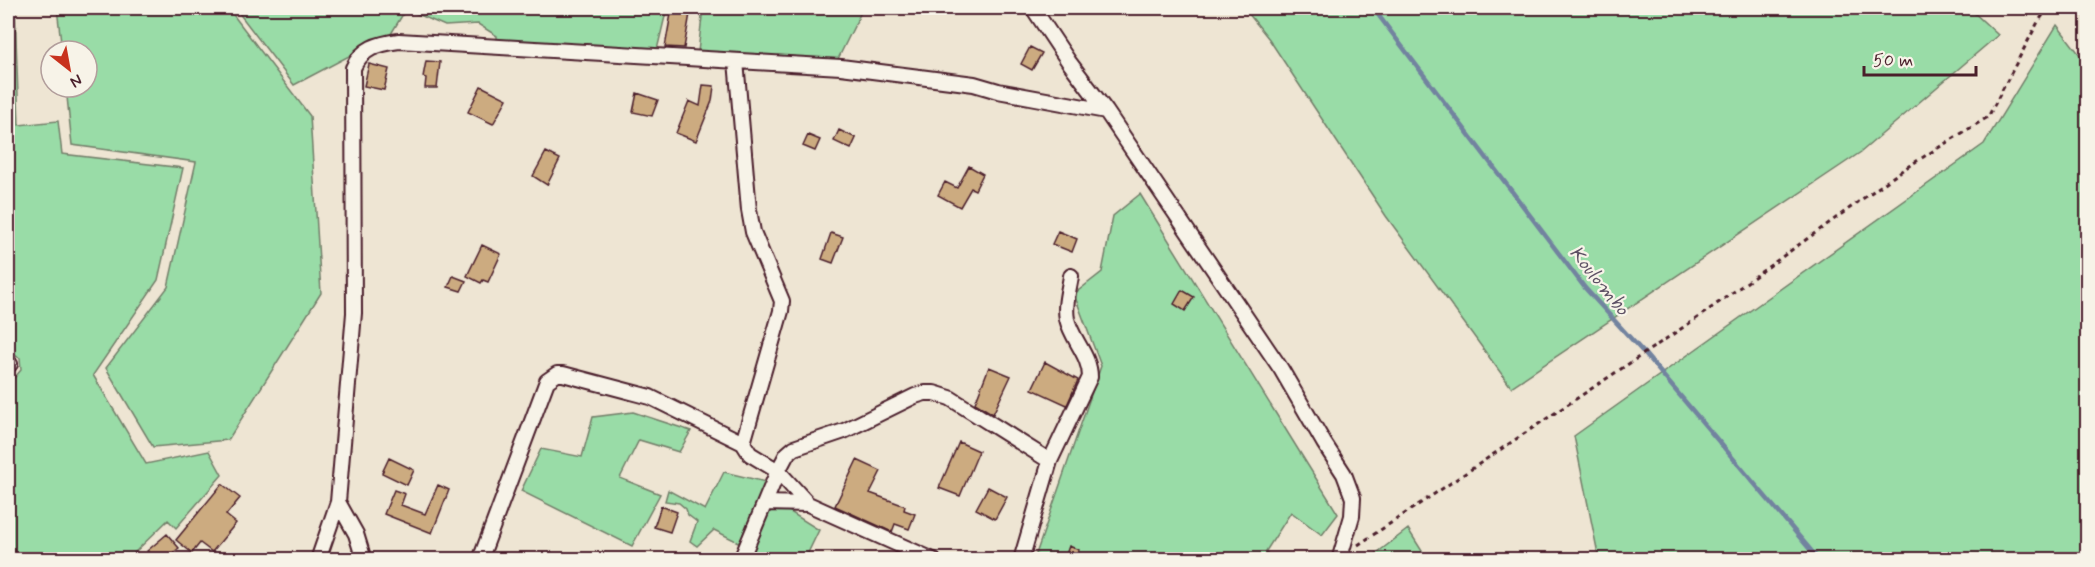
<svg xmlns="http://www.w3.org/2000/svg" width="2095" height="567" viewBox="0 0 2095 567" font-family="Mynerve,sans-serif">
	<rect width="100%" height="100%" fill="#eee5d3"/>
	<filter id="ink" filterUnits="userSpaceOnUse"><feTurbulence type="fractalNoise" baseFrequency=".0167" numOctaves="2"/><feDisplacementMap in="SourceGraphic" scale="12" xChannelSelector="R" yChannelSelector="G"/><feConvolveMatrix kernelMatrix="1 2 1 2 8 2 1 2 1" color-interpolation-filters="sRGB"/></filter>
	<g filter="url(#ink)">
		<path fill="#99dca7" stroke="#727e69" stroke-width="1.5" d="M8,8H15L19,125L58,121L62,154L183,168L158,280L93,375L146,464L209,451L222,475L176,528L168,520L128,559H8V385L21,370L20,358L8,352Z
			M57,8H228L310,116L321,293L228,440L153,447L106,368L168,287L196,162L72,145L66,87H87V51H62Z
			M235,8H667L656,54L497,43V36L478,24L445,26L406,9L391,34L294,85Z
			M703,8H863L836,63L698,52Z
			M1244,8H1969L1998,35L1861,152L1511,387L1386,216L1269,39Z
			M2057,25L2087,64V559H1599L1574,436L1984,144Z
			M1140,194L1338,514L1322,535L1291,512L1266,551L1270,559L1034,560L1101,366L1074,294L1102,272L1113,216Z
			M633,412L691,431L679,452L639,440L620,478L660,494L632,546L521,491L541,449L582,457L593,417Z
			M724,472L766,482L740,543L714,530L697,546L690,541L697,522L688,515L686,509L679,503L665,501L668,490L705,510Z
			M768,508H784L819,530L805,559L748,560Z
			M1408,529L1427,559H1369Z"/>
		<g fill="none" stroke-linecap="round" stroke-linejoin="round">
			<path stroke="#72839f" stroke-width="4.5" d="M1373,8L1585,288L1644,353L1819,560"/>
		</g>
		<path fill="#ccab80" stroke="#4a1f2b" stroke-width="1.5" d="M672,8H691L684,48L665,47Z
			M1030,47L1042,53L1032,70L1021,64Z
			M426,61L440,62L437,88H425L426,78L423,77Z
			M369,64L389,69L384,90L364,86Z
			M703,85L714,86L712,101L696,141L676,133L689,101L700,106Z
			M481,86L507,99L493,124L468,112Z
			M637,93L658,100L652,116L633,112Z
			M839,130L856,138L851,149L834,141Z
			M808,135L820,140L815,151L803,146Z
			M546,152L560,159L547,185L533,176Z
			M969,166L983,174L975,190L971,188L960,207L938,195L945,182L957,188Z
			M1058,231L1077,239L1072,252L1052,244Z
			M831,233L843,237L833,263L822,259Z
			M482,245L501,254L488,282L483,280L481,283L467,276Z
			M453,276L466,281L461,291L448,287Z
			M1182,290L1194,297L1185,311L1174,304Z
			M1045,362L1078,380L1067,405L1032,389Z
			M989,367L1011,376L993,414L975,403Z
			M959,442L979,451L960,496L939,488Z
			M389,458L414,470L407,485L382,473Z
			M857,460L881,471L870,493L905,506L904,510L915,514L909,529L895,524L892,532L835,506Z
			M222,484L240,498L226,515L236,523L212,552L200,543L192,553L176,540Z
			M438,485L449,490L432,533L384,514L394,490L405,494L401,505L425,514Z
			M988,487L1007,497L995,519L976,509Z
			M661,506L677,512L670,532L654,527Z
			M167,534L179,548L165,560H155L147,551Z
			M1069,546L1079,550L1076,560H1064Z"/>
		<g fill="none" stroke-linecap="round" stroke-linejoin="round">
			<defs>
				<path id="street" d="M1033,8L1069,62L1106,111L1281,369L1324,443L1344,474L1353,498L1352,516L1340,557L1337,560
					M736,61L749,210L753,232L782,301L781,311L743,443
					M8,363L10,364
					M1050,461L1090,377C1090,355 1072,340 1067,319C1064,305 1069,290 1071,276
					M765,503L808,504
					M318,560L338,502
					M364,560L356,534L338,502L354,313L353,68C362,48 378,44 399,41L841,67L974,84L998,91L1106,111
					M480,560L547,381L557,374H563L650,397L743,443L750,454L778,471L808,504L933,560
					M741,560L778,471L787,454L794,448L844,431L915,396L925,393H934L950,398L1050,461L1021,560"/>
			</defs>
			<use href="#street" stroke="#4a1f2b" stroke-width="18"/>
			<path stroke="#4a1f2b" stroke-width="3" stroke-dasharray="4.5 4.5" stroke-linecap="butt" d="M1358,545L1700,316L1904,169L1988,117L2038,22L2048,8"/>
			<use href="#street" stroke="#f7f3e8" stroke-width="14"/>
		</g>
	</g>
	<g text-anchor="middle" stroke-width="4.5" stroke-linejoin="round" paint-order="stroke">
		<g font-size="20" font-style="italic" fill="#5e5165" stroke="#f7f3e8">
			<text transform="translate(1600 280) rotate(51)" y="7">Koulombo</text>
		</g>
	</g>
	<rect width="2095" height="567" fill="none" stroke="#f7f3e8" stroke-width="30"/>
	<rect x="15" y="15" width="2065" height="537" fill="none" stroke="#4a1f2b" stroke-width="2" filter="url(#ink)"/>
	<g transform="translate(69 69) rotate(149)"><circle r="28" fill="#f7f3e8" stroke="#b29e9c" stroke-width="1.5"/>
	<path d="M0-4.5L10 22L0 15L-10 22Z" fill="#c8321e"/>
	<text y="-9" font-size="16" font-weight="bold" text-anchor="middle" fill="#4a1f2b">N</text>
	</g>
	<path d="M1864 66v9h112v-9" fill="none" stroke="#4a1f2b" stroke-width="3"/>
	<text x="1873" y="66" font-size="18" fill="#4a1f2b" stroke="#f7f3e8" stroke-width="4.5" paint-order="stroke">50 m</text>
</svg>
